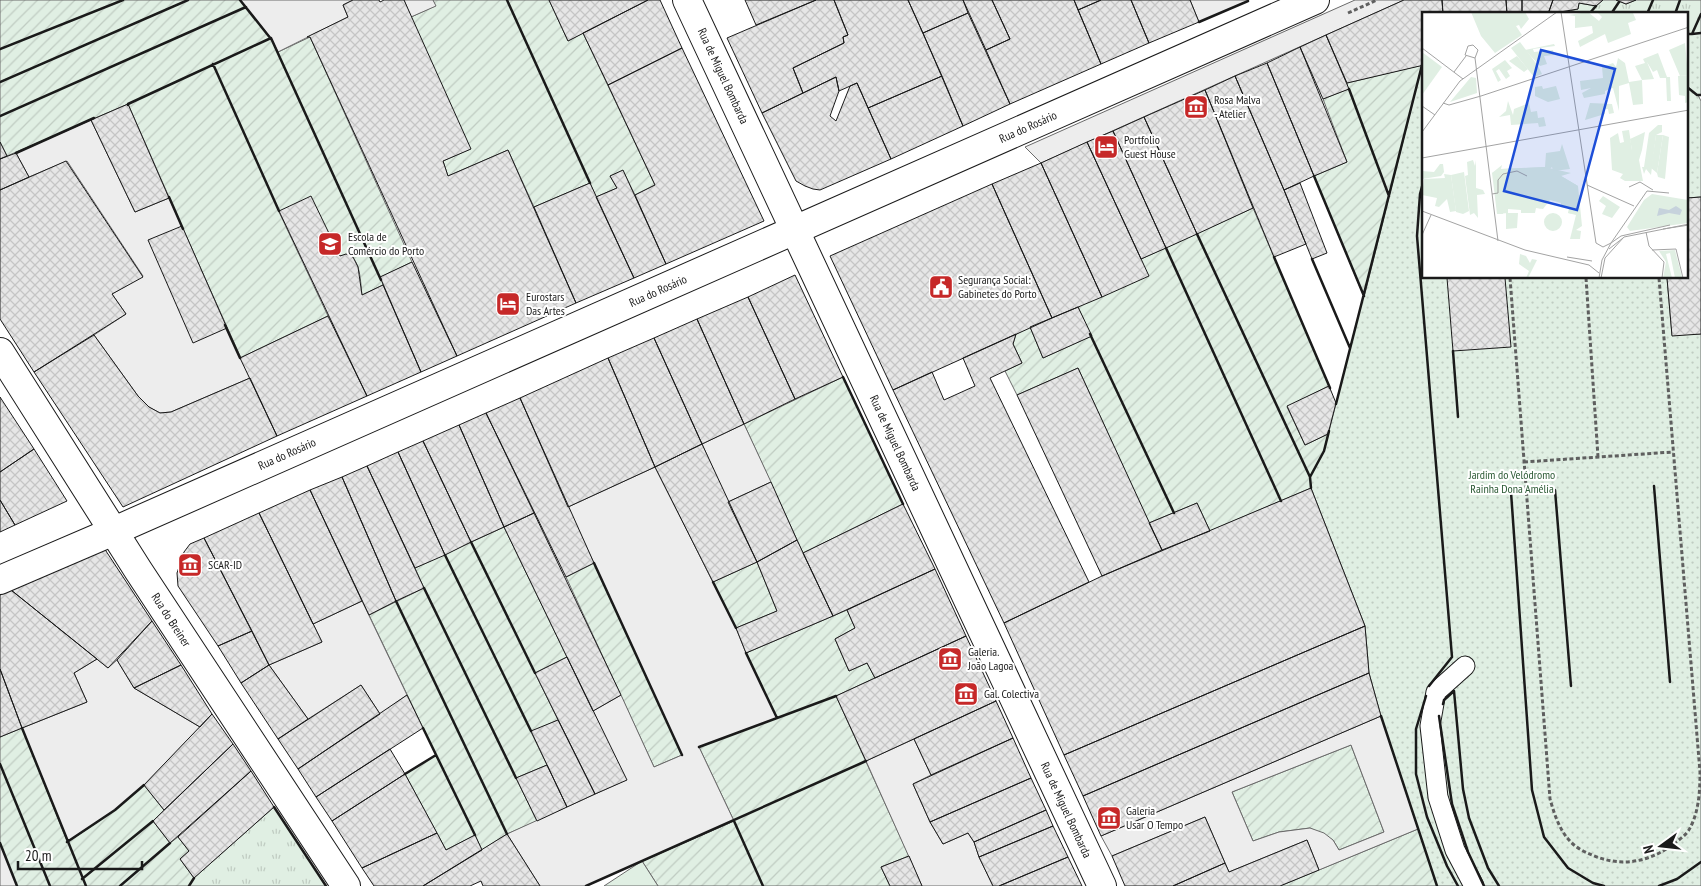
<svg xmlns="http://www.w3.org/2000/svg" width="1701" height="886" viewBox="0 0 1701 886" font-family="'PT Sans Narrow',sans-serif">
	<defs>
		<pattern id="grass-tufts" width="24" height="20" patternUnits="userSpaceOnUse" patternTransform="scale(1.25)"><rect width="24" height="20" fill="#e0efe3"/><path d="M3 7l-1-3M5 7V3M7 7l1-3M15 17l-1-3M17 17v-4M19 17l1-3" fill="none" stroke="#c0ccc2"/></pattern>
		<pattern id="park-dots" width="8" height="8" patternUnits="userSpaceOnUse" patternTransform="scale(1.25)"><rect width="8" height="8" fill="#e0efe3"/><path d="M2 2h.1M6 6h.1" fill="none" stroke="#c0ccc2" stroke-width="1.8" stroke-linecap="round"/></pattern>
		<pattern id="garden-furrows" width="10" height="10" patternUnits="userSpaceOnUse" patternTransform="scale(1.25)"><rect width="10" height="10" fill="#e0efe3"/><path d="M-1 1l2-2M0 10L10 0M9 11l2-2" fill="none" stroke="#c0ccc2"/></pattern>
		<pattern id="building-cross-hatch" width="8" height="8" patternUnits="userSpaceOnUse" patternTransform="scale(1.25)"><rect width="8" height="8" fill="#e6e6e6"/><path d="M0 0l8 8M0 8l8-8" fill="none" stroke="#c5c5c5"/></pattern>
	</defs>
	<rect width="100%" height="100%" fill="#fff"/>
	<path fill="url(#grass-tufts)" stroke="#6a6a6a" d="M1603,0H1616L1626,4L1636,0H1701V95L1687,87V14H1556L1578,9L1579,3L1596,6Z
		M274,807L326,886H189L194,878Z"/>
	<path fill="url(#park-dots)" stroke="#6a6a6a" d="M1701,33V95H1698L1701,101V197L1687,198V34Z
		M1422,65H1423L1424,278H1667L1672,335L1701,334V886H1437L1381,716L1369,673L1365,626L1311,488L1310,477L1324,451Z"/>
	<path fill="url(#garden-furrows)" stroke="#6a6a6a" d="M0,0H240L271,38L278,52L310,37L412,262L381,277L383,285L362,295C360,280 361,250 340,256L279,212L328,316L240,358L128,104L7,156L0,142Z
		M433,0H549L568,41L583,33L655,185L635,195L623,171L610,176L617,188L596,197L590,183L534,207L508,150L448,176L443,161L470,149L411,17L435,6Z
		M1422,65L1364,297L1314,176L1347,162L1323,99L1348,89L1347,83Z
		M1253,208L1329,386L1287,407L1305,445L1328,434L1324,451L1310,477L1311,488L1210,531L1197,503L1149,523L1078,368L1017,395L1005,371L1022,363L1013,344L1016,334L1030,327L1043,358L1091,336L1078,307L1141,259Z
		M843,377L903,504L803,553L744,424Z
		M504,527L567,657L535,673L558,720L531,732L547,765L516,778L537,821L507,834L482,850L475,835L446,850L405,774L436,755L369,615L424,588L415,568Z
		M757,562L777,611L736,628L713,582Z
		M594,563L682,755L654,767L566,577Z
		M847,610L855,628L835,639L849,671L867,663L875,678L836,696L909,856L881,867L890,886H658L642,861L734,821L699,747L777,718L746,653Z
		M22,728L67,841L115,810L144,785L164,810L153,821L170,843L178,837L189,851L180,859L194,878L189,886H17L0,843V737Z
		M1351,745L1384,832L1339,850L1333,840L1310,828L1279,832L1253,841L1232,792Z
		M1418,829L1437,886H1280Z"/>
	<path fill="#e0efe3" stroke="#6a6a6a" d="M642,861L658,886H604Z"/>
	<path fill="#ededed" stroke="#6a6a6a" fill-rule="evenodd" d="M240,0H353L343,5L348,17L278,52L271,38Z
		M404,0H433L436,6L411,17Z
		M1190,0H1248V1L1199,22Z
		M1355,0H1404L1041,163L1025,147Z
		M91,120L135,212L169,198L250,378L171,412L160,413L149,407L138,396L94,335L126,314L112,294L143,276L67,161L29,177L16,153Z
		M744,424L771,482L728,502L702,444Z
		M655,467L736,628L746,653L777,718L699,747L734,821L586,886H540L507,834L626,780L593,711L621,695L654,767L682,755L568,507Z
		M362,601L407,695L380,714L361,685L308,719L269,665L322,642L313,624Z
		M97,659L108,668L117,660L134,688L200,727L144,785L115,810L68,842L22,728L87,702L74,673Z
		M1381,716L1418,829L1319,870L1307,840L1229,872L1205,817L1112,856L1101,836ZM1351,745L1384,832L1339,850L1333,840L1324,833L1310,828L1279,832L1253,841L1232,792Z
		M914,739L931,775L913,784L930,822L943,844L968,833L974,842L979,857L993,886H922L866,761Z
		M0,843L17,886H0Z"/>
	<path fill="url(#building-cross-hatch)" stroke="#1a1a1a" d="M353,0H379L380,2L384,0H404L471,149L443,161L448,176L508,150L576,303L457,356L310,37H307L348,17L343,5Z
		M549,0H648L568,41Z
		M648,0H660L682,48L608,85L583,33Z
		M745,0H816L756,25Z
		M816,0H834L848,35L843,37L844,43L793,68L803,93L762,113L727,38Z
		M834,0H908L942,76L868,108L857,83L839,91L836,77L803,93L793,68L844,43L843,37L848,35Z
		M908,0H963L968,13L923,33Z
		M963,0H992L1010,39L986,50Z
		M992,0H1074L1101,64L1010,104L986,50L1010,39Z
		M1074,0H1101L1078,10Z
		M1101,0H1131L1149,43L1101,64L1078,10Z
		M1131,0H1190L1199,22L1149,43Z
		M1404,0H1442L1443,14H1424V65L1347,83L1326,35Z
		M1442,0H1506L1507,14H1443Z
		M1506,0H1522V14H1507Z
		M1522,0H1553L1548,14H1522Z
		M1553,0H1603L1596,6L1579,3L1578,9L1548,14Z
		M1616,0H1636L1626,4Z
		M968,13L1010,104L963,126L923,33Z
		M1326,35L1349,89L1323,99L1300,47Z
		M1300,47L1347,162L1314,176L1267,63Z
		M682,48L764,221L666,264L635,195L655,185L608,85Z
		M1267,63L1314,176L1284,190L1235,76Z
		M942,76L963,126L891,159L868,108Z
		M1235,76L1284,190L1306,244L1274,257L1205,90Z
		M836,77L839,91L830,116L836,121L850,86L857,83L891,159L820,190L813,189L805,186L796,181L762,113Z
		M1205,90L1253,208L1197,234L1144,117Z
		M128,104L169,198L135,212L91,120Z
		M1144,117L1197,234L1166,248L1113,131Z
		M1113,131L1166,248L1141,259L1087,142Z
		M0,142L7,156L0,159Z
		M1087,142L1149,276L1102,297L1041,163Z
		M16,153L29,177L0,190V159Z
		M66,161L143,277L112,294L126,314L34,372L0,319V190Z
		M1041,163L1102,297L1052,318L992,184Z
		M623,170L666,264L634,278L596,197L617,188L610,176Z
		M590,183L634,278L576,303L534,207Z
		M1300,183L1327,253L1312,259L1284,190Z
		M992,184L1052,318L893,390L830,256Z
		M311,196L340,256L346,254L353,257L358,267L362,295L383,285L421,372L367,396L279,211Z
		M1701,197V334L1672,336L1667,278H1687V198Z
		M182,226L227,328L193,343L148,240Z
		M412,262L457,356L421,372L380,277Z
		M795,275L843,377L795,399L748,297Z
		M1447,278H1505L1511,347L1453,351Z
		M748,297L795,399L744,424L697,319Z
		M1078,307L1092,336L1043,358L1030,327Z
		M328,316L367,396L277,436L240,358Z
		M697,319L744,424L702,444L654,338Z
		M1016,334L1013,344L1022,363L990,378L1089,582L1004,623L893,390L932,372L944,400L975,386L963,358Z
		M94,335L138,396L149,407L160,413L171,412L250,378L277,436L123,507L34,372Z
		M654,338L702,444L655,467L608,358Z
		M608,358L655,467L568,507L520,398Z
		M1078,368L1162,550L1102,576L1017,395Z
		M1329,386L1336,403L1328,434L1305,445L1287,406Z
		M0,397L34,449L0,472Z
		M520,398L594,563L566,577L486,413Z
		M486,413L534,513L504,527L459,425Z
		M459,425L504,527L471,542L423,441Z
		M423,441L471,542L445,555L398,452Z
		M702,444L757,562L713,582L655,467Z
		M34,449L67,501L15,525L0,500V472Z
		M398,452L445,555L415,568L367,466Z
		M367,466L424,588L396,601L342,477Z
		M342,477L396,601L369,615L310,490Z
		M771,482L797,540L757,562L728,502Z
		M1311,488L1365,626L1064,755L1004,623L1102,576Z
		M310,490L362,601L313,624L259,513Z
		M0,500L15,525L0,532Z
		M1197,503L1210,531L1162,550L1149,523Z
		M903,504L935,569L833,616L803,553Z
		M259,513L322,642L269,665L204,538Z
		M534,513L621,695L593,711L504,527Z
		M204,538L252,631L218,646L178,586L177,573L184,552L190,544Z
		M797,540L833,616L746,653L736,628L777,611L757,562Z
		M104,548L152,621L108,668L11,590Z
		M935,569L966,636L875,678L867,663L849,671L835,639L855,628L847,610Z
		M11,590L97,659L74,673L87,702L22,728L0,669V595Z
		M152,621L181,665L134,688L117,660Z
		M1365,626L1369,673L1083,796L1064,755Z
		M252,631L269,665L241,683L218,646Z
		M966,636L996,701L866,761L836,696Z
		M567,657L627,780L595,794L535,673Z
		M181,665L212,714L200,727L134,688Z
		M269,665L308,719L278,739L241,683Z
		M0,669L22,728L0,737Z
		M1369,673L1381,716L1101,836L1083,796Z
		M361,685L380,714L298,769L278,739Z
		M407,695L423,728L316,797L298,769Z
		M996,701L1013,738L931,775L914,739Z
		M212,714L233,744L164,810L144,785Z
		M558,720L595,794L567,807L531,731Z
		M1013,738L1031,778L930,822L913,784Z
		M233,744L251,771L170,843L153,821Z
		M390,749L405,774L332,821L316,797Z
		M547,765L567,807L537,821L516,778Z
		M251,771L274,807L194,878L180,859L189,851L178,837Z
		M405,774L437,833L362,868L332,821Z
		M1031,778L1046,810L974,842L968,833L943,844L930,822Z
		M1046,810L1053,826L979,857L974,842Z
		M1205,817L1225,863L1173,886H1125L1112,856Z
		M1053,826L1068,857L999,886H993L979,857Z
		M437,833L446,850L475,835L482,850L423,886H374L362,868Z
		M507,834L540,886H483L481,881L470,886H423Z
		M1307,840L1319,870L1280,886H1173L1225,863L1229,872Z
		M909,856L922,886H890L881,867Z
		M1068,857L1082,886H999Z"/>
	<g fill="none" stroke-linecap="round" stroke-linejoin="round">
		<defs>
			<path id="service" d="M1465,666L1436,692L1430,726L1438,797L1455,850L1474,886"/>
			<path id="minor" d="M687,0L1102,886
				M0,352L138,570L346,886"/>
			<path id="tertiary" d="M0,580L114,531L1315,0"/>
		</defs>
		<use href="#service" stroke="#1a1a1a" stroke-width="21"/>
		<use href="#minor" stroke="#1a1a1a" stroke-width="30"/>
		<use href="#tertiary" stroke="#1a1a1a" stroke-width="30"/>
		<path stroke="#5f5f5f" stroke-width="3" stroke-dasharray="4 2.5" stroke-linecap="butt" d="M1348,13L1377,0
			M1510,278L1550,799C1554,813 1559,829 1569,840C1575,847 1584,852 1592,855C1620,867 1646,863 1671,846C1677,841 1687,835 1690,828C1699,811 1700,791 1700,772L1659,278
			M1586,278L1598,457
			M1524,462L1673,452"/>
		<use href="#service" stroke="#fff" stroke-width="19"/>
		<use href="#minor" stroke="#fff" stroke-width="28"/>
		<use href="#tertiary" stroke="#fff" stroke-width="28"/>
		<path stroke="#1a1a1a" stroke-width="2.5" d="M240,0L271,39
			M507,0L590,183
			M1589,14L1596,6
			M1611,14L1619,2
			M1647,14L1653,0
			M1675,14L1680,0
			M1199,22L1248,1
			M1687,34H1692L1701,14
			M1692,34L1701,33
			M0,49L123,0
			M213,64L279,211
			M0,82L188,0
			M1687,87L1697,95H1701
			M1349,89L1389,196
			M128,105V104L271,38L381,280
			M0,116L246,7
			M16,153L94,118
			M1314,176L1364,296
			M1424,179L1420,194L1417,236L1452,657L1429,686
			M169,197L183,229
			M1197,234L1310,477
			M1166,248L1281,501
			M1274,257L1330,388
			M1312,259L1350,348
			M225,325L240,358
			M1090,334L1174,513
			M1453,351L1458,417
			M843,377L903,504
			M1336,404L1422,65
			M1654,486L1670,682
			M1311,488L1310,477L1324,451L1329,431
			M1555,490L1571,686
			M1511,492L1532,790L1544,837L1568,868L1593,883L1604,886
			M471,542L535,673
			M445,555L531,731
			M594,563L682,755
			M713,582L736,628
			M424,588L516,778
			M396,601L507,834
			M746,653L777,718
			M1454,691L1463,789L1469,818L1488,868L1499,886
			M1426,696L1416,729V774L1427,817L1447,866L1458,886
			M1443,704L1444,700L1454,691
			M1381,716L1437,886
			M1439,716L1452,804L1468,852L1484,886
			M22,728L86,886
			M423,728L475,835
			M699,747L836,696
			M0,764L50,886
			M405,774L436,755
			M274,807L326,886
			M734,821L763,886
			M67,842L115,810L144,785
			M0,843L17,886
			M82,879L153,821
			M120,886L170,843
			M189,886L194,878
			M586,886L866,761
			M1659,886L1677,879L1701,862"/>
	</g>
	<defs>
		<symbol id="museum-square" viewBox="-11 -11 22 22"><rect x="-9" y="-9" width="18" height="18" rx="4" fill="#c62828" stroke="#fff"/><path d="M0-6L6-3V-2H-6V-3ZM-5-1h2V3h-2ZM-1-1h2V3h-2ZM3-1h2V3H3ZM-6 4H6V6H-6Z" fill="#fff"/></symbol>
		<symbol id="hotel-square" viewBox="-11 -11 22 22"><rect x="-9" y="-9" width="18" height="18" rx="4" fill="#c62828" stroke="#fff"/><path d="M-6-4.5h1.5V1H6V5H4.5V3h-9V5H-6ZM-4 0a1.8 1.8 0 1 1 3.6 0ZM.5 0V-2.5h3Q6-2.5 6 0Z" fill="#fff"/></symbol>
		<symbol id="school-square" viewBox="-11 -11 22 22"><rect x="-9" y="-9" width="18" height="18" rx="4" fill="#c62828" stroke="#fff"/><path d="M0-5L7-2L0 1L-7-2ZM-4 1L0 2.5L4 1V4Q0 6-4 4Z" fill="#fff"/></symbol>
		<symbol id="civic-square" viewBox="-11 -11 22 22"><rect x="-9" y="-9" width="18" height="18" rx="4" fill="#c62828" stroke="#fff"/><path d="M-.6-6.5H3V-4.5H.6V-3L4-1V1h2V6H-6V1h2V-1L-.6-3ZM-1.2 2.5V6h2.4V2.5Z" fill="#fff"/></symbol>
	</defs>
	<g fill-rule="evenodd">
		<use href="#museum-square" x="1182" y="93" width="28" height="28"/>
		<use href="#hotel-square" x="1092" y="133" width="28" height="28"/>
		<use href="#school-square" x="316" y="230" width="28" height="28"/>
		<use href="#civic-square" x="927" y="273" width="28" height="28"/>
		<use href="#hotel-square" x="494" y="290" width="28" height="28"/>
		<use href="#museum-square" x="176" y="551" width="28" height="28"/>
		<use href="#museum-square" x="936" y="645" width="28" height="28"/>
		<use href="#museum-square" x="952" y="680" width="28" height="28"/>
		<use href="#museum-square" x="1095" y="804" width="28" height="28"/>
	</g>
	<g text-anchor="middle" stroke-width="4" stroke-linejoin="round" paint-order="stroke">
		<g font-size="12" fill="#1a1a1a" stroke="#fff">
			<text transform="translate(723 76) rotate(65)" y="4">Rua de Miguel Bombarda</text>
			<text transform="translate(1028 127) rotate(-24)" y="4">Rua do Rosário</text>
			<text transform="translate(658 291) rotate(-24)" y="4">Rua do Rosário</text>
			<text transform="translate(895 443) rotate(65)" y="4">Rua de Miguel Bombarda</text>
			<text transform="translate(287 454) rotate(-24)" y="4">Rua do Rosário</text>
			<text transform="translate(171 620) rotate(57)" y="4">Rua do Breiner</text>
			<text transform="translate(1066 810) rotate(65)" y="4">Rua de Miguel Bombarda</text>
		</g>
		<g font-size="12" fill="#1a1a1a" stroke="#fff" text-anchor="start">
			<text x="1214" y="104">Rosa Malva<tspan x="1214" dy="14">- Atelier</tspan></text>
			<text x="1124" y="144">Portfolio<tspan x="1124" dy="14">Guest House</tspan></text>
			<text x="348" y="241">Escola de<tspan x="348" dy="14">Comércio do Porto</tspan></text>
			<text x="958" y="284">Segurança Social:<tspan x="958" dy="14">Gabinetes do Porto</tspan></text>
			<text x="526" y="301">Eurostars<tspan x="526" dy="14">Das Artes</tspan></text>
			<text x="208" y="569">SCAR-ID</text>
			<text x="968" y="656">Galeria.<tspan x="968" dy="14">João Lagoa</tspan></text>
			<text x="984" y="698">Gal. Colectiva</text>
			<text x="1126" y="815">Galeria<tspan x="1126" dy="14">Usar O Tempo</tspan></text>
		</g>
		<g font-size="12" fill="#2b5a34" stroke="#fff">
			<text x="1512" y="479">Jardim do Velódromo<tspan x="1512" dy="14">Rainha Dona Amélia</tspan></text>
		</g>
	</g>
	<g transform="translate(1422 12)">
		<rect width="266" height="266" fill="#fff"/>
		<path d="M98,30L116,54L120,62L112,65L89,36ZM263,31L266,63L258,64L247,38ZM236,113H240V120L234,123L229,163L224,157L222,162L220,155H222L227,121ZM223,120L220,138H210L208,127ZM241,123L247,125L243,167L236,165L235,161ZM51,148L53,154L54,148V176L61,178L63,182L55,183L56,206L52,201L48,203L43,164L46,163L45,150ZM80,153L79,157L123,155L149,161L139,164L156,174L160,214L154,218L159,219L158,227H148L154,203L146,201L150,194L70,161ZM22,162L29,163L34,199L28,200L25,187L17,195L13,194L15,186L0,183L2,167L23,166ZM78,182L121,197L114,196L113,201H99V198L86,197V201L75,202ZM181,184L198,195L190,206L180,202L184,194L177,189Z" fill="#e0efe3"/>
		<path d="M0,40L20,55L0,83Z" fill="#e0efe3"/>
		<path d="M49,65L54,66L55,81L28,90ZM124,155L156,174L152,202L146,201L147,196L139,195V191L128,188L121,197L80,189L81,202H75L70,161L79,157ZM230,182L266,188V211L208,219L205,215L222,188Z" fill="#e0efe3"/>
		<path d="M49,0H103L107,7L99,17L97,13L94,14L100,23L73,41L59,24ZM166,0L177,9L180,5L175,0L211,1L214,8L206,11L209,22L186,31L183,22L158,35L156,29L171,21L170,14L153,16V4L147,3ZM132,32L133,34L111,37L112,40L131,38L132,43L122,44L125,52L118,54L103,38ZM236,41L245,65H248L249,89H245L244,66H238L235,58L231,60L225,50L232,67L220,68L221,92L211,93L207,71L197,74V99L191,76L183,79V82L162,86L160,81L169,76L159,78L158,69L181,66L180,55L191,51L194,55L196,46L203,51L207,70L220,68L213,54L223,51L221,47ZM95,44L106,57L102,60L87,49ZM83,48L90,56L85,59L88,64L84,67L77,57L74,59L79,68L76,70L70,57ZM266,63V90L263,91V84L257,83L256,64ZM120,74L121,77L134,74L138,87L126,90L113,84V75ZM86,89L91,103L92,97L107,91L109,100L115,99L116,106L122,105L124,114L117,115L116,111L89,113L88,103L77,105L84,99ZM168,91L190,92L192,101L187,102L186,97H182L183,102L163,108ZM207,118L210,138H220L217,148L221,169H203L198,166L201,162L190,158L188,126L196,121L198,131L202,130L200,119ZM234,123H241L235,161L229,156ZM140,132L148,157L131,159L130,155L127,158L123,155L124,141L138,139ZM18,152H21L22,160L19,164L0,167V159L12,160ZM42,160L47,199L41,202L34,200L29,163ZM122 210a9 9 0 1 1 18 0a9 9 0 1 1-18 0ZM84,201H96L95,216L84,217ZM253,238L260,265L253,266L248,241L244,242L250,266H241L244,250L237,239ZM98,242L104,244L108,251L110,247L115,248L106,266H104L107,259L97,252Z" fill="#e0efe3"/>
		<path d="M254,194L260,198L258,203L247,201L235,204L237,196L247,198Z" fill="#c6d2dc"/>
		<path fill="none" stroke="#a3a3a3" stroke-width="1" d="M139,0L174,231L181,235L189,231L225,179L247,181M0,36L41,67M53,46L43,43L46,34L51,33L56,38L53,46L76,229M32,60L44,44M21,91L27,93L59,84L267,15M0,94L13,103M0,120L38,69L135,0M0,146L267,98M165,173L212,194M207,175L218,170L231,178M70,182L76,181V168L81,162L95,159L105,164M0,199L103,238L167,253L177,261M241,217L267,213M224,220L227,234L242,250L240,266M0,223L9,203M187,237L201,226M230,238L254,237L261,266M145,245L170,249M177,266L180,248L189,231L199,224L248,213M179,266L183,246L202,225L267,212"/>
		<path fill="#1d4ed8" fill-opacity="0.15" stroke="#1d4ed8" stroke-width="2.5" d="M119,38L193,57L155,198L82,179Z"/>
		<rect width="266" height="266" fill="none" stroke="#1a1a1a" stroke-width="2.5"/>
	</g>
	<g transform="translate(1661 846) rotate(255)" stroke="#ffffff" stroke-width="4" paint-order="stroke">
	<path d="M0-4L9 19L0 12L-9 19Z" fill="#1a1a1a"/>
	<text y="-8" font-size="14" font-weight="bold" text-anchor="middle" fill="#1a1a1a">N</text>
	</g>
	<path d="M18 861v8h124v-8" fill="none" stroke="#1a1a1a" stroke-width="2.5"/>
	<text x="25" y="861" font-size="15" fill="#1a1a1a" stroke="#ffffff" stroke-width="4" paint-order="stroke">20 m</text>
</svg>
